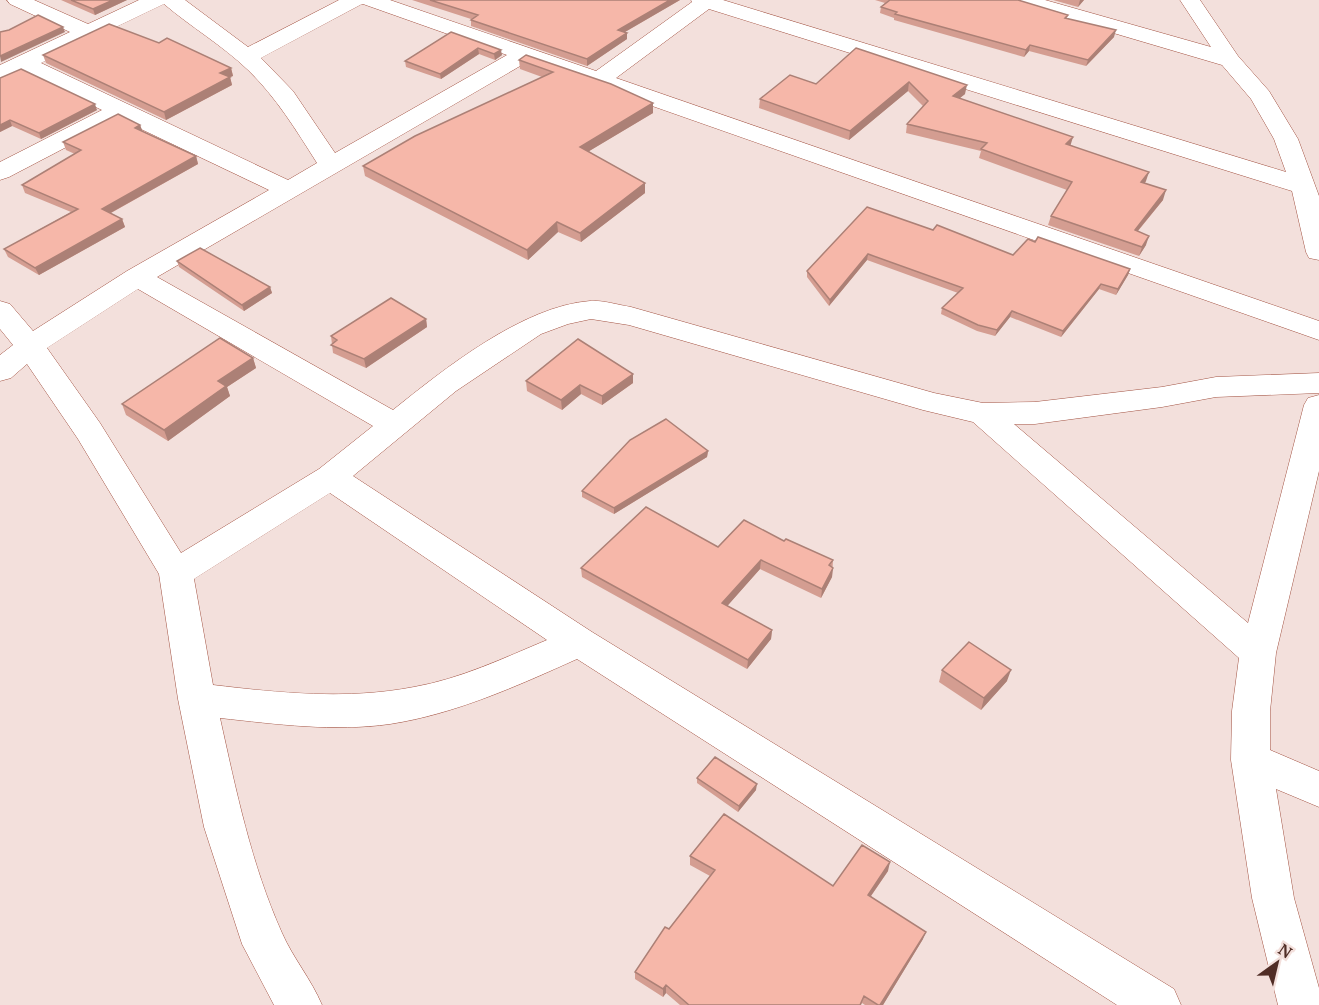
<svg xmlns="http://www.w3.org/2000/svg" width="1319" height="1005" viewBox="0 0 1319 1005" font-family="'PT Serif',serif">
	<rect width="100%" height="100%" fill="#f3e0dc"/>
	<g fill="none" stroke-linecap="round" stroke-linejoin="round">
		<defs>
			<path id="minor" d="M7,0H34L88,24L139,0H185L248,47L339,0H390L596,71L692,2L691,0H723L1286,172L1274,139L1251,99L1222,65L1015,4L1012,0H1045L1211,47L1180,0H1200L1238,56L1269,91L1298,139L1319,196V260L1309,258L1306,252L1292,191L709,9L616,78L1319,321V340L527,62L157,277L393,410C444,369 523,306 590,301C603,300 618,305 631,307L934,393L983,403L1035,402L1162,387L1216,377L1319,373V393L1216,397L1162,407L1035,424H1014L1248,623L1304,405L1308,398L1319,395V471L1276,653L1270,711V750L1319,771V807L1276,789L1294,898L1319,988V1005H1278L1252,898L1231,760L1232,711L1239,658L973,422L923,410L629,325L591,319L568,324L541,334L456,391L353,476L592,632L1174,989L1181,1005H1117L577,659C517,686 455,714 390,724C334,732 276,724 220,718C236,790 251,864 282,933C293,958 311,979 322,1005H274L242,944L204,827L178,699L159,574L78,439L27,364L11,378L0,381V355L13,345L0,329V301L10,304L33,331L127,271L269,190L120,119L9,177L0,180V162L102,110L23,72L0,81V65L70,32L10,4ZM164,4C191,27 222,45 248,70C276,97 296,130 317,163L288,180L41,63ZM362,4H363L507,55L335,153L293,91L261,58ZM138,289L373,426L319,469L181,553L100,423L47,348ZM330,493L547,640C504,658 460,679 414,687C347,700 280,693 213,685L194,579Z"/>
		</defs>
		<use href="#minor" stroke="#a35343" stroke-width="1"/>
		<use href="#minor" fill="#fff" fill-rule="evenodd"/>
	</g>
	<path fill="#d49d91" d="M61,0H127L95,15Z
		M412,0H680L625,32L627,33V39L587,66L471,26V19Z
		M875,0H1018L1068,15L1067,18L1114,37L1086,66L1029,51L1024,57L894,20V18L880,13L881,7L885,3Z
		M1053,0H1084L1078,7Z
		M451,32L502,55L495,60L479,54L441,79L406,67L405,61Z
		M159,43L231,68L233,76L230,77L232,85L166,120L46,63L43,55Z
		M856,48L965,94L960,98L1071,145L1146,181L1145,183L1163,200L1138,231L1146,245L1139,256L1048,225L1051,216L1067,190L979,158L981,151L906,133L907,124L923,106L908,91L849,140L759,108L760,99L816,84Z
		M526,55L653,113L589,151L645,193L581,242L558,232L528,260L365,176L363,166L542,77L520,69L519,60Z
		M0,78L97,110L41,139L12,126L0,132Z
		M140,125L142,131L196,156L198,164L111,213L122,219L125,227L39,275L8,257L4,249L71,212L25,193L22,185L75,154L66,150L63,142Z
		M933,230L1013,255L1035,242L1130,269L1128,275L1116,295L1099,289L1061,337L1010,317L995,336L977,331L941,314L942,308L958,293L867,260L829,306L807,277V271Z
		M177,261L270,287L272,293L244,311L179,267Z
		M426,319L427,327L366,368L333,353L331,336Z
		M253,358L256,368L227,387L230,396L168,441L126,415L122,404Z
		M633,374V383L602,405L581,394L562,410L527,391L526,381Z
		M708,451L707,457L614,514L582,497V491Z
		M784,541L833,560L832,577L821,598L760,569L727,606L772,630L771,639L747,669L582,577L581,568L718,547Z
		M942,670L1007,681L981,710L939,682Z
		M697,778L756,790L738,812L697,783Z
		M690,856L833,886L888,871L871,896L923,939L883,1005H865L862,1003L861,1005H680L666,993L663,997L635,979V972L710,876L690,865Z"/>
	<path fill="#ac8076" d="M113,0H127L95,15L93,9Z
		M670,0H680L618,36V30Z
		M1080,0H1084L1078,7Z
		M63,27L65,32L1,62L0,56Z
		M1116,30L1114,37L1086,66L1088,60Z
		M627,33V39L587,66V59Z
		M1030,45L1029,51L1024,57L1026,50Z
		M478,48L479,54L441,79L440,74Z
		M501,50L502,55L495,60L494,54Z
		M231,68L233,76L230,77L232,85L166,120L164,112L220,73Z
		M909,82L908,91L849,140L850,131Z
		M967,85L965,94L951,105L953,96Z
		M653,103V113L581,156L580,147Z
		M95,104L97,110L41,139L39,133Z
		M10,120L12,126L0,132V125Z
		M140,125L143,132L135,128Z
		M1073,137L1070,147L1066,144Z
		M196,156L198,164L105,216L102,209Z
		M1149,172L1146,181L1138,191L1141,182Z
		M645,183V193L581,242L580,233Z
		M1166,190L1163,200L1131,239L1135,230Z
		M122,219L125,227L39,275L35,268Z
		M557,222L558,232L528,260L527,250Z
		M1149,236L1146,245L1139,256L1142,247Z
		M868,254L867,260L829,306L830,300Z
		M1130,269L1128,275L1116,295L1118,289Z
		M1101,284L1099,289L1061,337L1063,331Z
		M270,287L272,293L244,311L242,305Z
		M1012,311L1010,317L995,336L997,330Z
		M426,319L427,327L366,368L364,359Z
		M253,358L256,368L227,387L230,396L168,441L164,430L218,381Z
		M633,374V383L602,405V396Z
		M580,385L581,394L562,410L561,400Z
		M708,451L707,457L614,514V508Z
		M761,560L760,569L722,612V603Z
		M833,568L832,577L821,598L822,589Z
		M772,630L771,639L747,669L748,660Z
		M1011,670L1007,681L981,710L984,698Z
		M757,784L756,790L738,812L739,806Z
		M890,862L888,871L866,903L868,895Z
		M926,932L923,939L883,1005H880Z
		M666,985V993L663,997V989Z"/>
	<path fill="#f6b7a9" stroke="#ac8076" stroke-width="1.5" d="M71,0H113L93,9Z
		M430,0H670L618,30L627,33L587,59L471,20L478,15Z
		M890,0H1018L1068,15L1065,18L1116,30L1088,60L1030,45L1026,50L895,14L897,12L881,7Z
		M38,15L63,27L0,56V32L9,30Z
		M109,24L159,43L167,38L231,68L220,73L230,77L164,112L43,55Z
		M451,32L501,50L494,54L478,48L440,74L405,61Z
		M856,48L967,85L953,96L1073,137L1066,144L1149,172L1141,182L1166,190L1135,230L1149,236L1142,247L1051,216L1072,182L981,149L987,143L907,124L928,101L909,82L850,131L760,99L790,75L816,84Z
		M526,55L611,84L653,103L580,147L645,183L580,233L557,222L527,250L363,166L415,136L553,72L519,60Z
		M21,69L95,104L39,133L10,120L0,125V78Z
		M118,114L140,125L135,128L196,156L102,209L122,219L35,268L4,249L78,209L22,185L81,150L63,142Z
		M867,207L933,230L937,225L1013,255L1028,239L1035,242L1038,237L1130,269L1118,289L1101,284L1063,331L1012,311L997,330L978,325L942,308L963,288L868,254L830,300L807,271Z
		M200,248L270,287L242,305L177,261Z
		M391,298L426,319L364,359L331,345L337,340L331,336Z
		M220,338L253,358L218,381L226,386L164,430L122,404Z
		M578,339L633,374L602,396L580,385L561,400L526,381Z
		M666,419L708,451L614,508L582,491L630,440Z
		M646,507L718,547L744,520L784,541L786,539L833,560L829,565L833,568L822,589L761,560L722,603L772,630L748,660L581,568Z
		M969,642L1011,670L984,698L942,670Z
		M715,757L757,784L739,806L697,778Z
		M724,814L833,886L862,845L890,862L868,895L926,932L880,1005H878L864,996L860,1005H689L666,985L663,989L635,972L665,927L669,929L715,870L690,856Z"/>
	<g transform="translate(1277 963) rotate(34)" stroke="#f3e0dc" stroke-width="4.5" paint-order="stroke">
	<path d="M0-4.5L10 22L0 15L-10 22Z" fill="#502d26"/>
	<text y="-9" font-size="16" font-weight="bold" text-anchor="middle" fill="#502d26">N</text>
	</g>
</svg>
